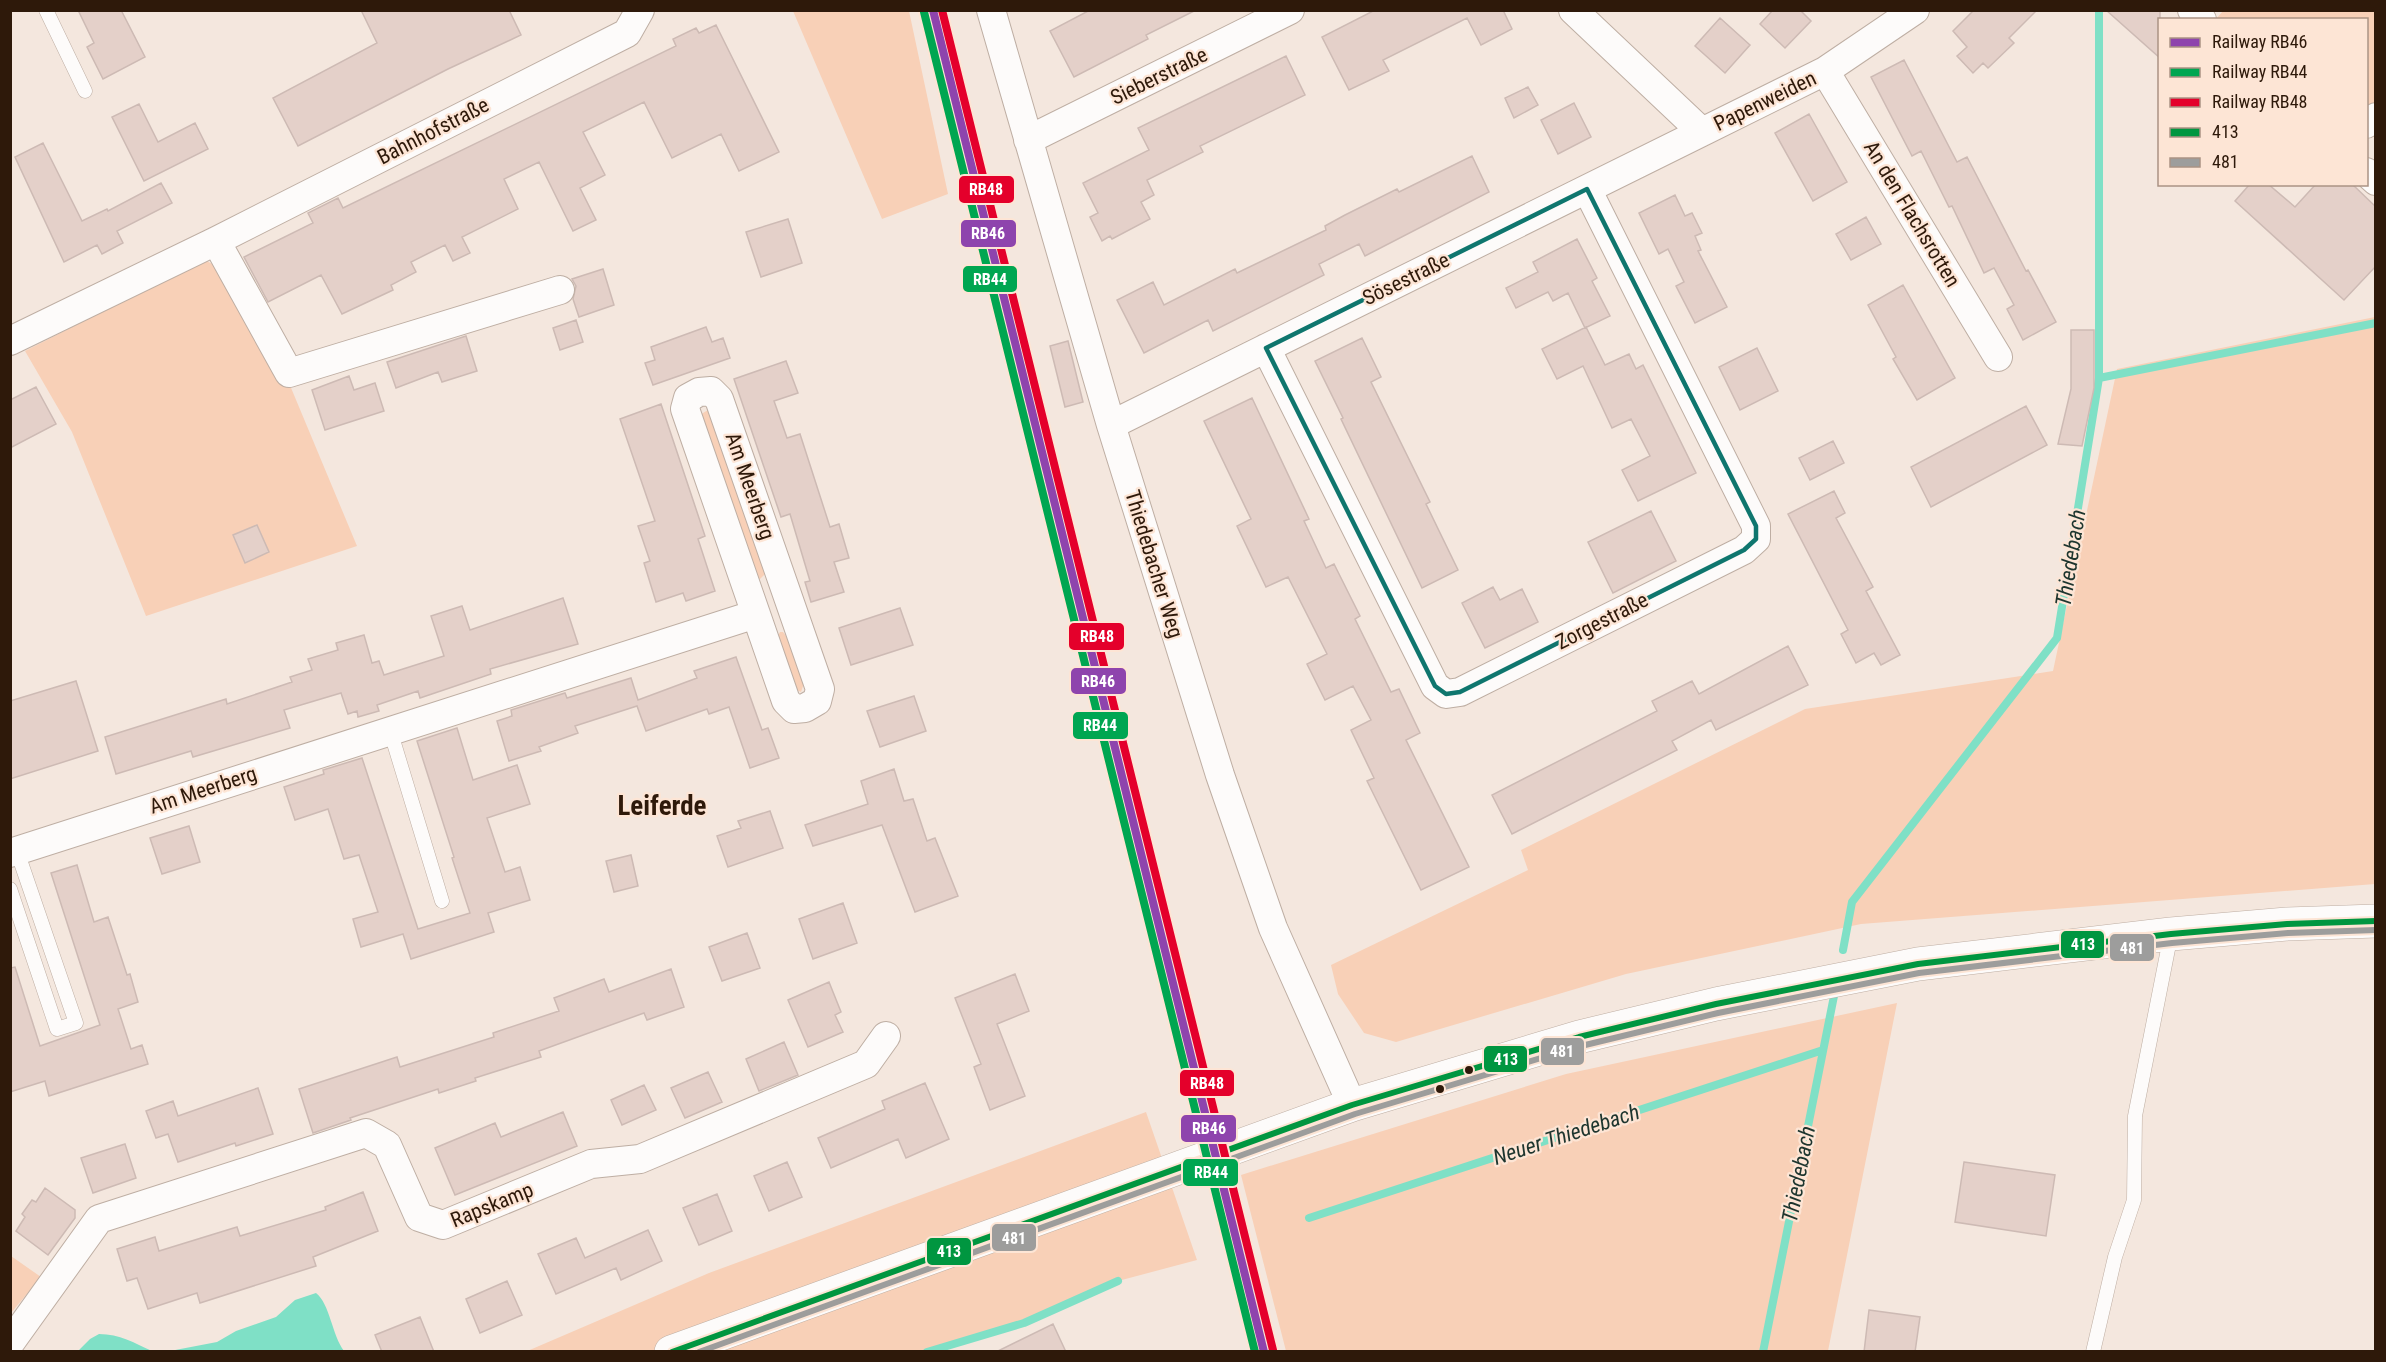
<svg xmlns="http://www.w3.org/2000/svg" width="2386" height="1362" viewBox="0 0 2386 1362" font-family="'Roboto Condensed',sans-serif">
	<rect width="100%" height="100%" fill="#f4e7de"/>
	<path fill="#f8d0b7" d="M793,11H909L948,194L882,219Z
		M2223,11H2375V117L2367,124L2366,20H2215Z
		M205,260L214,265L281,385L289,383L357,546L146,616L72,432L25,351Z
		M2375,317V884L1861,924L1626,974L1396,1042L1364,1033L1338,994L1331,965L1528,870L1521,850L1805,709L2053,671L2117,369Z
		M708,410L713,411L767,572L760,579H755L698,416Z
		M780,632H783L786,636L804,683L801,692L797,690L778,636Z
		M1897,1003L1828,1351H1286L1241,1175L1566,1074Z
		M1146,1112L1197,1260L1118,1281L1024,1323L929,1351L525,1352L709,1273Z
		M11,1256L41,1277L11,1313Z"/>
	<path fill="#7fe0c6" d="M316,1293C330,1304 332,1335 344,1351H170L217,1342L236,1331L276,1317L295,1300Z
		M99,1334C120,1334 134,1343 152,1351H78L90,1339Z"/>
	<g fill="none" stroke-linecap="round" stroke-linejoin="round">
		<path stroke="#7fe0c6" stroke-width="8" d="M2099,10V378
			M1843,950L1852,902L2057,638L2099,378L2376,323
			M1309,1218L1823,1050
			M927,1352L1024,1323L1118,1281
			M1763,1352L1834,996"/>
	</g>
	<path fill="#e4d0c9" stroke="#cdbab4" stroke-width="1.5" d="M78,10H121L145,57L103,79L87,47L94,43Z
		M361,10H509L521,35L448,69L298,146L273,98L377,43Z
		M1090,10H1196L1146,35L1148,39L1074,77L1050,31Z
		M1375,10H1503L1512,29L1481,45L1467,18L1383,60L1389,71L1349,90L1322,37Z
		M1773,10H1800L1811,21L1785,48L1760,24Z
		M1974,10H2037L2009,38L2014,43L1988,68L1983,63L1973,73L1957,56L1967,47L1953,31Z
		M2106,10H2160V58Z
		M1720,18L1750,45L1725,73L1695,46Z
		M716,25L779,152L739,171L721,134L672,158L644,102L583,132L605,175L580,188L596,220L573,231L539,162L504,179L518,209L462,237L470,253L453,261L445,245L411,262L416,272L391,285L393,290L342,314L321,275L268,302L244,257L313,223L308,213L338,198L343,208L676,46L673,39L696,28L699,33Z
		M1286,56L1305,95L1200,146L1203,152L1147,180L1154,195L1141,202L1150,219L1112,239L1110,236L1102,241L1090,217L1098,213L1083,183L1149,150L1138,128Z
		M1904,60L1957,162L1967,157L2026,271L2028,270L2056,322L2023,340L2007,309L2014,305L1994,268L1984,273L1952,206L1949,207L1921,151L1912,156L1871,77Z
		M1528,87L1538,105L1514,118L1505,98Z
		M1574,103L1591,137L1558,154L1541,120Z
		M139,104L158,142L195,123L208,149L144,181L112,117Z
		M1809,114L1847,182L1813,201L1775,133Z
		M43,143L82,221L107,209L108,211L161,183L172,203L117,231L123,243L102,254L97,245L64,262L15,157Z
		M1472,156L1489,192L1365,256L1359,244L1319,264L1324,275L1213,331L1208,320L1144,353L1117,300L1153,282L1164,305L1235,269L1237,273L1326,230L1325,226L1345,215L1397,189L1399,192Z
		M2250,184H2268L2295,207L2316,184H2352L2376,207V266L2344,300L2235,201Z
		M1675,195L1685,216L1692,213L1702,233L1695,236L1701,250L1698,251L1727,307L1695,323L1676,286L1684,282L1668,249L1659,254L1639,213Z
		M1866,217L1881,244L1851,260L1836,234Z
		M788,219L802,263L761,277L746,232Z
		M1577,239L1597,278L1592,281L1610,316L1585,328L1568,293L1553,301L1548,292L1516,308L1506,288L1538,272L1533,262Z
		M603,269L614,305L579,317L573,299L576,286L572,279Z
		M1903,285L1955,378L1917,400L1893,359L1896,357L1868,305Z
		M576,320L583,342L560,350L553,328Z
		M706,327L712,342L723,338L730,358L653,385L645,363L655,360L651,347Z
		M1586,327L1605,365L1629,354L1636,369L1643,365L1696,473L1638,501L1622,470L1650,456L1631,419L1612,428L1583,366L1557,379L1542,349Z
		M2071,330H2094V388L2082,446L2058,444L2071,389Z
		M466,336L477,371L442,382L438,372L396,388L387,362Z
		M1362,338L1381,377L1371,382L1430,502L1426,504L1458,570L1422,588L1341,419L1343,418L1315,361Z
		M1068,341L1083,402L1065,407L1050,346Z
		M1757,348L1778,391L1740,410L1719,367Z
		M786,361L798,393L774,401L787,438L800,434L830,527L839,524L849,558L834,562L844,592L811,602L805,582L810,581L790,514L781,517L734,379Z
		M349,376L354,390L375,383L384,411L325,430L312,390Z
		M36,387L56,424L10,448V400Z
		M1252,398L1309,519L1304,521L1326,568L1334,564L1360,616L1355,619L1391,692L1399,689L1420,733L1406,740L1469,867L1421,890L1367,781L1374,778L1351,730L1371,720L1353,686L1325,700L1307,664L1327,654L1288,577L1266,587L1237,526L1251,519L1204,421Z
		M661,404L705,536L698,539L715,591L686,601L683,593L656,602L644,563L650,561L638,526L655,521L620,419Z
		M2026,406L2047,445L1931,507L1911,467Z
		M1833,441L1844,463L1810,480L1799,458Z
		M1834,491L1845,513L1836,518L1873,587L1866,591L1900,655L1881,665L1874,653L1856,663L1841,634L1848,630L1788,514Z
		M1651,511L1676,561L1613,593L1588,542Z
		M257,525L269,552L245,563L233,535Z
		M1493,587L1500,600L1522,589L1538,622L1485,648L1462,603Z
		M563,598L578,644L490,669L491,674L420,698L418,691L377,705L379,711L358,717L357,711L348,714L341,693L284,710L290,728L193,757L191,751L116,774L105,737L226,699L227,704L292,682L290,677L312,670L308,659L338,650L336,643L364,635L372,663L379,661L384,675L444,656L431,616L462,606L470,630Z
		M900,608L913,645L851,665L839,628Z
		M1788,646L1808,685L1716,730L1711,720L1672,741L1677,750L1512,834L1492,795L1657,711L1652,701L1692,681L1699,694Z
		M736,657L762,730L768,728L779,758L750,768L729,707L709,714L707,709L646,731L637,706L575,726L578,733L539,747L541,751L509,761L497,721L512,716L511,710L565,693L567,698L631,678L638,700L697,678L694,671Z
		M76,681L98,751L10,779V701Z
		M914,696L926,731L880,747L867,711Z
		M457,728L473,780L517,765L530,804L487,818L505,872L520,867L530,900L488,913L494,932L411,959L403,934L361,947L353,919L378,912L359,855L344,859L328,809L295,820L284,787L324,774L323,770L362,758L418,929L470,913L452,858L454,857L417,741Z
		M894,769L904,801L913,799L927,841L935,838L958,896L915,912L882,825L813,846L805,825L868,804L861,781Z
		M770,811L783,848L728,867L717,836L741,828L738,821Z
		M189,826L200,862L162,874L150,838Z
		M631,855L638,886L614,892L606,861Z
		M77,865L94,922L108,917L127,975L130,974L138,1002L118,1009L131,1049L142,1045L148,1064L49,1096L45,1081L10,1092V968L15,967L40,1046L100,1025L51,873Z
		M843,903L857,943L813,959L799,919Z
		M747,933L760,968L722,981L709,947Z
		M671,969L684,1007L647,1020L644,1013L539,1051L541,1057L475,1078L476,1081L439,1093L438,1089L350,1118L351,1120L313,1133L299,1089L397,1057L400,1067L494,1037L493,1033L559,1011L554,998L604,979L609,992Z
		M1015,974L1029,1011L997,1024L1025,1096L990,1110L974,1067L981,1064L955,998Z
		M829,982L841,1012L835,1015L843,1032L808,1047L788,1000Z
		M784,1042L798,1075L759,1091L746,1059Z
		M708,1072L722,1102L685,1118L671,1088Z
		M925,1083L949,1139L906,1158L898,1139L831,1168L818,1138L885,1109L882,1101Z
		M644,1085L656,1110L622,1125L611,1100Z
		M258,1088L273,1134L236,1146L235,1143L178,1162L168,1134L156,1138L146,1111L173,1101L178,1116Z
		M563,1112L577,1146L455,1195L435,1148L495,1123L501,1137Z
		M125,1144L136,1178L93,1193L81,1158Z
		M787,1162L802,1197L769,1211L754,1176Z
		M1964,1162L2055,1175L2046,1236L1955,1222Z
		M45,1188L75,1210V1218L48,1255L16,1231L25,1217L22,1214L32,1200L36,1202Z
		M363,1192L378,1231L313,1257L316,1266L200,1303L197,1293L148,1309L137,1278L127,1281L117,1249L155,1237L159,1251L237,1227L240,1236L326,1210L325,1207Z
		M717,1194L732,1231L699,1245L683,1208Z
		M648,1230L662,1261L621,1280L616,1268L556,1294L538,1254L576,1238L585,1258Z
		M507,1281L522,1315L480,1333L466,1299Z
		M1869,1310L1920,1317L1915,1352H1864Z
		M420,1317L434,1352H382L375,1335Z
		M1053,1324L1066,1352H996Z"/>
	<g fill="none" stroke-linecap="round" stroke-linejoin="round">
		<defs>
			<path id="service" d="M46,10L85,91
				M390,730L442,901
				M10,889L57,1029L76,1023L17,851
				M2093,1352L2115,1257L2134,1200L2135,1116L2171,934"/>
			<path id="minor" d="M991,10L1111,425L1220,775L1273,928L1352,1105
				M1573,10L1702,132L1825,71L1915,10
				M2192,10L2202,20
				M1825,71L1998,357
				M2366,124L2376,117
				M1028,140L1290,10
				M2366,172L2376,181
				M216,241L289,373L560,290
				M10,341L216,241L627,33L640,10
				M1266,348L1435,686L1446,694L1460,692L1744,550L1756,539V526L1587,189
				M711,391L719,399L820,689L817,701L805,708L794,709L786,701L685,409L688,398L699,392Z
				M1111,425L1702,132
				M10,853L756,614
				M10,1343L99,1219L366,1133L387,1145L419,1217L443,1225L591,1164L640,1159L866,1064L886,1036"/>
			<path id="tertiary" d="M671,1352L1352,1105L1579,1037L1716,1004L1918,964L2171,934L2287,924L2376,921"/>
		</defs>
		<use href="#service" stroke="#beaea3" stroke-width="15"/>
		<use href="#minor" stroke="#beaea3" stroke-width="30"/>
		<use href="#tertiary" stroke="#beaea3" stroke-width="34"/>
		<use href="#service" stroke="#fdfbfa" stroke-width="14"/>
		<use href="#minor" stroke="#fdfbfa" stroke-width="28"/>
		<use href="#tertiary" stroke="#fdfbfa" stroke-width="33"/>
		<defs>
			<path id="bus-1" d="M672,1352L1352,1105L1579,1037L1716,1004L1918,964L2171,934L2287,924L2376,921"/>
			<path id="bus-2" d="M699,1352L1355,1114L1581,1046L1718,1013L1919,973L2172,943L2288,933L2376,930"/>
		</defs>
		<use href="#bus-1" stroke="#fde5d5" stroke-width="10"/>
		<use href="#bus-2" stroke="#fde5d5" stroke-width="10"/>
		<use href="#bus-1" stroke="#009640" stroke-width="6"/>
		<use href="#bus-2" stroke="#9d9d9c" stroke-width="6"/>
		<defs>
			<path id="rail-1" d="M933,10L1264,1352"/>
			<path id="rail-2" d="M924,12L1255,1352"/>
			<path id="rail-3" d="M942,10L1273,1350"/>
		</defs>
		<use href="#rail-1" stroke="#fde5d5" stroke-width="12"/>
		<use href="#rail-2" stroke="#fde5d5" stroke-width="12"/>
		<use href="#rail-3" stroke="#fde5d5" stroke-width="12"/>
		<use href="#rail-1" stroke="#8e44ad" stroke-width="8"/>
		<use href="#rail-2" stroke="#00a651" stroke-width="8"/>
		<use href="#rail-3" stroke="#e4002b" stroke-width="8"/>
	</g>
	<path fill="none" stroke="#0f766e" stroke-width="4.5" stroke-linejoin="round" d="M1587,189L1756,526V539L1744,550L1460,692L1446,694L1435,686L1266,348Z"/>
	<g fill="#2e190a" stroke="#fde5d5" stroke-width="2">
		<circle cx="1469" cy="1070" r="5"/>
		<circle cx="1440" cy="1089" r="5"/>
	</g>
	<g text-anchor="middle" stroke-width="4.5" stroke-linejoin="round" paint-order="stroke">
		<g font-size="21" fill="#2e190a" stroke="#fde5d5">
			<text transform="translate(1159 76) rotate(-26)" y="7">Sieberstraße</text>
			<text transform="translate(1765 101) rotate(-26)" y="7">Papenweiden</text>
			<text transform="translate(433 131) rotate(-27)" y="7">Bahnhofstraße</text>
			<text transform="translate(1912 214) rotate(59)" y="7">An den Flachsrotten</text>
			<text transform="translate(1406 279) rotate(-26)" y="7">Sösestraße</text>
			<text transform="translate(750 486) rotate(71)" y="7">Am Meerberg</text>
			<text transform="translate(1154 564) rotate(73)" y="7">Thiedebacher Weg</text>
			<text transform="translate(1602 621) rotate(-27)" y="7">Zorgestraße</text>
			<text transform="translate(203 790) rotate(-18)" y="7">Am Meerberg</text>
			<text transform="translate(492 1205) rotate(-22)" y="7">Rapskamp</text>
		</g>
		<g font-size="22" font-style="italic" fill="#1d352e" stroke="#fde5d5">
			<text transform="translate(2070 558) rotate(-81)" y="8">Thiedebach</text>
			<text transform="translate(1566 1134) rotate(-18)" y="8">Neuer Thiedebach</text>
			<text transform="translate(1798 1174) rotate(-79)" y="8">Thiedebach</text>
		</g>
		<g font-size="27" font-weight="bold" fill="#2e190a" stroke="#fde5d5">
			<text x="662" y="815">Leiferde</text>
		</g>
	</g>
	<g stroke="#fde5d5" stroke-width="2">
		<rect x="958" y="175" width="57" height="29" rx="6" fill="#e4002b"/>
		<rect x="960" y="219" width="57" height="29" rx="6" fill="#8e44ad"/>
		<rect x="962" y="265" width="56" height="28" rx="6" fill="#00a651"/>
		<rect x="1068" y="622" width="57" height="29" rx="6" fill="#e4002b"/>
		<rect x="1070" y="667" width="57" height="28" rx="6" fill="#8e44ad"/>
		<rect x="1072" y="711" width="57" height="29" rx="6" fill="#00a651"/>
		<rect x="2060" y="930" width="45" height="29" rx="6" fill="#009640"/>
		<rect x="2109" y="933" width="46" height="29" rx="6" fill="#9d9d9c"/>
		<rect x="1540" y="1037" width="45" height="29" rx="6" fill="#9d9d9c"/>
		<rect x="1483" y="1045" width="45" height="28" rx="6" fill="#009640"/>
		<rect x="1179" y="1069" width="56" height="28" rx="6" fill="#e4002b"/>
		<rect x="1180" y="1114" width="57" height="29" rx="6" fill="#8e44ad"/>
		<rect x="1182" y="1158" width="57" height="29" rx="6" fill="#00a651"/>
		<rect x="991" y="1223" width="46" height="29" rx="6" fill="#9d9d9c"/>
		<rect x="926" y="1237" width="46" height="29" rx="6" fill="#009640"/>
	</g>
	<g font-size="16" text-anchor="middle" font-weight="bold" fill="#fff">
		<text x="986" y="195">RB48</text>
		<text x="988" y="239">RB46</text>
		<text x="990" y="285">RB44</text>
		<text x="1097" y="642">RB48</text>
		<text x="1098" y="687">RB46</text>
		<text x="1100" y="731">RB44</text>
		<text x="2083" y="950">413</text>
		<text x="2132" y="954">481</text>
		<text x="1562" y="1057">481</text>
		<text x="1506" y="1065">413</text>
		<text x="1207" y="1089">RB48</text>
		<text x="1209" y="1134">RB46</text>
		<text x="1211" y="1178">RB44</text>
		<text x="1014" y="1244">481</text>
		<text x="949" y="1257">413</text>
	</g>
	<rect width="2386" height="1362" fill="none" stroke="#2e190a" stroke-width="24"/>
	<rect x="2158" y="18" width="210" height="168" fill="#fde5d5" stroke="#aa9384" stroke-width="1.5"/>
	<rect x="2170" y="38" width="30" height="9" fill="#8e44ad" stroke="#aa9384" stroke-width="1.5"/>
	<text x="2212" y="48" font-size="18" fill="#2e190a">Railway RB46</text>
	<rect x="2170" y="68" width="30" height="9" fill="#00a651" stroke="#aa9384" stroke-width="1.5"/>
	<text x="2212" y="78" font-size="18" fill="#2e190a">Railway RB44</text>
	<rect x="2170" y="98" width="30" height="9" fill="#e4002b" stroke="#aa9384" stroke-width="1.5"/>
	<text x="2212" y="108" font-size="18" fill="#2e190a">Railway RB48</text>
	<rect x="2170" y="128" width="30" height="9" fill="#009640" stroke="#aa9384" stroke-width="1.5"/>
	<text x="2212" y="138" font-size="18" fill="#2e190a">413</text>
	<rect x="2170" y="158" width="30" height="9" fill="#9d9d9c" stroke="#aa9384" stroke-width="1.5"/>
	<text x="2212" y="168" font-size="18" fill="#2e190a">481</text>
</svg>
